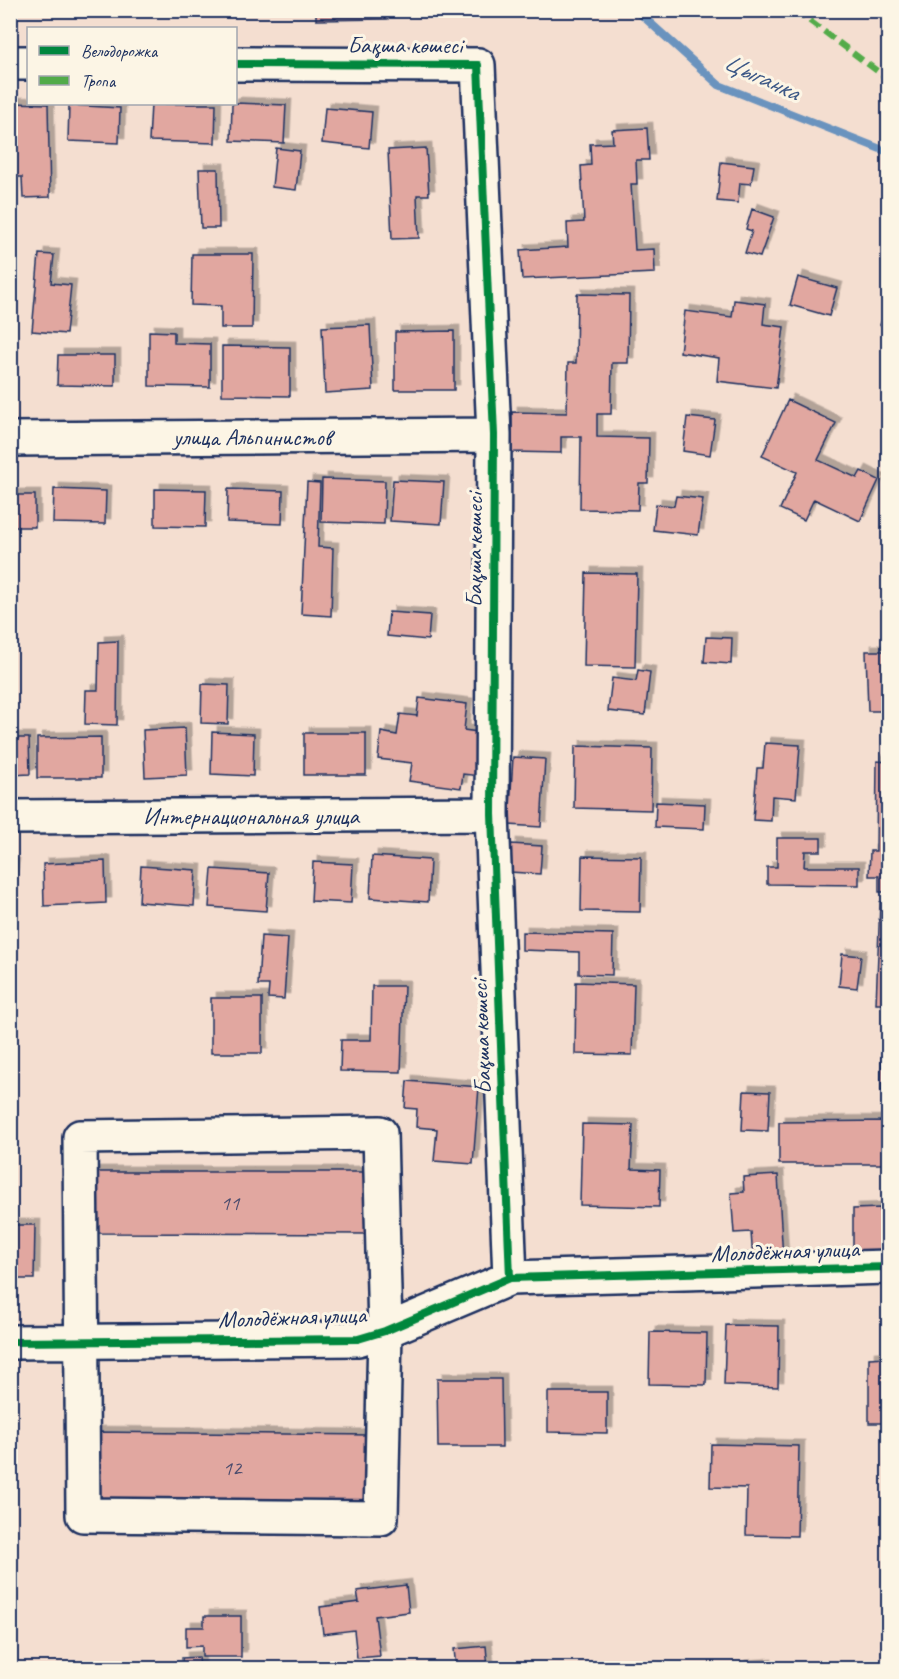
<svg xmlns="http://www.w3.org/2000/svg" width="899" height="1679" viewBox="0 0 899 1679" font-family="Caveat,sans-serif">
	<defs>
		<filter id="shadow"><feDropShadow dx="5.5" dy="-5.5" stdDeviation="0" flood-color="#0004"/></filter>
	</defs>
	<rect width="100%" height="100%" fill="#f4ded0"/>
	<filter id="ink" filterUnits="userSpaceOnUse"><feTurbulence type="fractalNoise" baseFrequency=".0167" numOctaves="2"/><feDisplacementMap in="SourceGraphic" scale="12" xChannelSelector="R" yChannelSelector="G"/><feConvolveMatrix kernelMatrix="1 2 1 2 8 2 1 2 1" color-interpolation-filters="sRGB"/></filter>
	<g filter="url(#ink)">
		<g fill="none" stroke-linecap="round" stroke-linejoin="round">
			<path stroke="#6a93be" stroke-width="8" d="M636,10L719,85L888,152"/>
		</g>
		<path fill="#e1a7a0" stroke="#1b2f5e" stroke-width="1.5" filter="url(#shadow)" d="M316,10H388V19L316,20Z
			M10,103L48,104L50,197L23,198L22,177H10Z
			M236,103L286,105L284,143L231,141L232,104Z
			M151,104H216L215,143L149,141Z
			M69,105L120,108L119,143L68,141Z
			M325,108L372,112L369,148L322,143Z
			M647,128L649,160H636L637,184H631L635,250L654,249L655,273L522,279L520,250L568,247L567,223L584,222L581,166L591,165L590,144L613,143L612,130Z
			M276,148L300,151L296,190L272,187Z
			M426,148L429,195H417L419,238L392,239L388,150Z
			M721,162L754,166L751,184L740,183L738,203L717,201Z
			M199,169H218L219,228H201Z
			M752,209L774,217L760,257L745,253L752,231L746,229Z
			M39,254L54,255L51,283L71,285L66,334L32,331Z
			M192,254H253L252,328H221V306L191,305Z
			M798,277L837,288L829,316L790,305Z
			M577,294L629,295L628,363H612L611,414H597V437L649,438L648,483H639L638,510L580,509L581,437H561V453L512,452V412L567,413L568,363H576Z
			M734,300L765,304L763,324L784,327L776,388L717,381L719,358L680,352L685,311L732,317Z
			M888,302V328L880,325Z
			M370,325L373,390L325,393L322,327Z
			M149,331L174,332V343L210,344V387L149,386Z
			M454,331V390H395V332Z
			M222,346L290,347V396L222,395Z
			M58,355H115V386L57,385Z
			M788,400L836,423L818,460L857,478L861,471L879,480L860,521L814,499L804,520L780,509L797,472L762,456Z
			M687,417L715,420L710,455L683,451Z
			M322,479L385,481L384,524L321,522Z
			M393,480L444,482L441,524L390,521Z
			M307,482L320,483L318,547L333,548L331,616L301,614Z
			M54,489L106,491L105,524L53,523Z
			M155,489L206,490L205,527L155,526Z
			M228,489L283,491L282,524L227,522Z
			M10,495H35V527H10Z
			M676,496L703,499L698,535L653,530L656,504L674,506Z
			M586,573L637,574L635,667L584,666Z
			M389,612L430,615L428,640L387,636Z
			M706,637L732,638L731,664L704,662Z
			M118,641L117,725L85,724L86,690H98L99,642Z
			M866,651H888V711H868Z
			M638,670L650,672L645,715L608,711L612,678L636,681Z
			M202,684L229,685L228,724L201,723Z
			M419,698L467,704L464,730L485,733L480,776L463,774L461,788L409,781L412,763L378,759L381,732L397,735L400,714L417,716Z
			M185,728L187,775L145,777L143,730Z
			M212,732L254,734L253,776L211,774Z
			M304,733H366V775H304Z
			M101,737V778H37V738Z
			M10,738H29L30,774L10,775Z
			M765,743L800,745L796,798L772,796L771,821L753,820L757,768H763Z
			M575,746L652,748L651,810L574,808Z
			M513,757L545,759L541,827L509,825Z
			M877,761L888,762V892H879V876H869L870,851H876Z
			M656,802L705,804L704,829L655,827Z
			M777,838H821V851H805L804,867H859V885L767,884V867H777Z
			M511,844L542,846L540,874L510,872Z
			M372,856L430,860L428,902L370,898Z
			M582,856L641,857L640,912L581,911Z
			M105,861L106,903L44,906L43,864Z
			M313,862L353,864L351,903L311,901Z
			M10,864H14L10,892Z
			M141,866L196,870L194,906L139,902Z
			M212,869L269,873L266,911L209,907Z
			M880,902H888V1004H876Z
			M522,932L613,934L612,975L579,974V952L522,950Z
			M261,936L288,938L284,999L268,998L269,985H258Z
			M842,954L861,956L857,988L839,986Z
			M576,982L634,984L632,1055L575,1054Z
			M372,986H404L401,1072L340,1071L341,1040H371Z
			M211,998H262V1053H211Z
			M882,1031H888V1091H881Z
			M407,1081L479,1087L473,1164L434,1161L437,1129L416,1127L417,1109L405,1108Z
			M744,1091L770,1092L768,1131L742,1130Z
			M888,1121V1164H779V1122Z
			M582,1124L633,1125L631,1169L660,1170L659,1207L580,1205Z
			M91,1172H369V1234L91,1233Z
			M778,1175L783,1259L753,1260L751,1232L734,1233L731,1193L744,1192L743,1177Z
			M880,1208V1224L888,1223V1252H853V1209Z
			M10,1225H35L34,1279H10Z
			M726,1325L779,1326L778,1387L724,1385Z
			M650,1332L707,1333L706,1385L649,1384Z
			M888,1357V1423H869V1358Z
			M437,1379H501L502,1447H438Z
			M548,1392H607V1433L548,1432Z
			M93,1432L372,1435V1503L92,1501Z
			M711,1444L799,1446L797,1536L746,1535L747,1488L710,1487Z
			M406,1585L409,1612L375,1616L380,1656L357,1658L354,1630L323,1634L320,1607L359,1602L357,1591Z
			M204,1616H241V1657H202V1646L186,1647V1627H204Z
			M486,1646L488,1668H456L454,1649Z
			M199,1657L200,1668H183L182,1658Z
			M766,1664V1668H741L740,1666Z"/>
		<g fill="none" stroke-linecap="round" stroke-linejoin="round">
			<defs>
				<path id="minor" d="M10,63H28
					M236,64L478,65L494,435L492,814L510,1278
					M10,439L494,435
					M10,817L492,814
					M380,1133L385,1331L381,1518L83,1515L80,1137Z
					M10,1342L358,1339L385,1331L510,1278L888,1267"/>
			</defs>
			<use href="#minor" stroke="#1b2f5e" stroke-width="38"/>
			<use href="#minor" stroke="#fcf5e5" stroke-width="33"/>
			<path stroke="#52ab49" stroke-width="6" stroke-dasharray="12 6" stroke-linecap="butt" d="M795,10L888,79"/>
			<defs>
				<path id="cycleway" d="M236,64L478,65L494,435L492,814L510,1278
					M10,1342L358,1339L385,1331L510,1278L888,1267"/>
			</defs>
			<use href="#cycleway" stroke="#fcf5e5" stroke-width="11"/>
			<use href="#cycleway" stroke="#00873e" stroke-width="8"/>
		</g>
	</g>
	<g text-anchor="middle" stroke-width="6" stroke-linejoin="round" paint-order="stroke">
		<g font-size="21" fill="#4c4d6e">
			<text x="230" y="1210">11</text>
			<text x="232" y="1475">12</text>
		</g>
		<g font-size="24" fill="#1b2f5e" stroke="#fcf5e5">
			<text x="405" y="53">Бақша көшесі</text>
			<text x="252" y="445">улица Альпинистов</text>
			<text transform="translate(474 550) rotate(-90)" y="8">Бақша көшесі</text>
			<text x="251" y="824">Интернациональная улица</text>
			<text transform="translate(481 1037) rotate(-92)" y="8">Бақша көшесі</text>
			<text transform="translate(785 1251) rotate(-2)" y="8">Молодёжная улица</text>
			<text transform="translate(292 1317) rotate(-2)" y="8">Молодёжная улица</text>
		</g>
		<g font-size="26" font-style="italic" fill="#3c5886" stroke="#fcf5e5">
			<text transform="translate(762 76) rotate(25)" y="9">Цыганка</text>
		</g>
	</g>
	<rect width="899" height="1679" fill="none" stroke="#fcf5e5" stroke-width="36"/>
	<rect x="18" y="18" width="863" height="1643" fill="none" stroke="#1b2f5e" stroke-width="2" filter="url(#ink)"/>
	<rect x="27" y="27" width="210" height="78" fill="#fcf5e5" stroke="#a2a6af" stroke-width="1.5"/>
	<rect x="39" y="46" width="30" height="9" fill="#00873e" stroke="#a2a6af" stroke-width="1.5"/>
	<text x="81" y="57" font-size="18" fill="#1b2f5e">Велодорожка</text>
	<rect x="39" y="76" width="30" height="9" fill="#52ab49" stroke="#a2a6af" stroke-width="1.5"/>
	<text x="81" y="87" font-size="18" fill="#1b2f5e">Тропа</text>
</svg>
